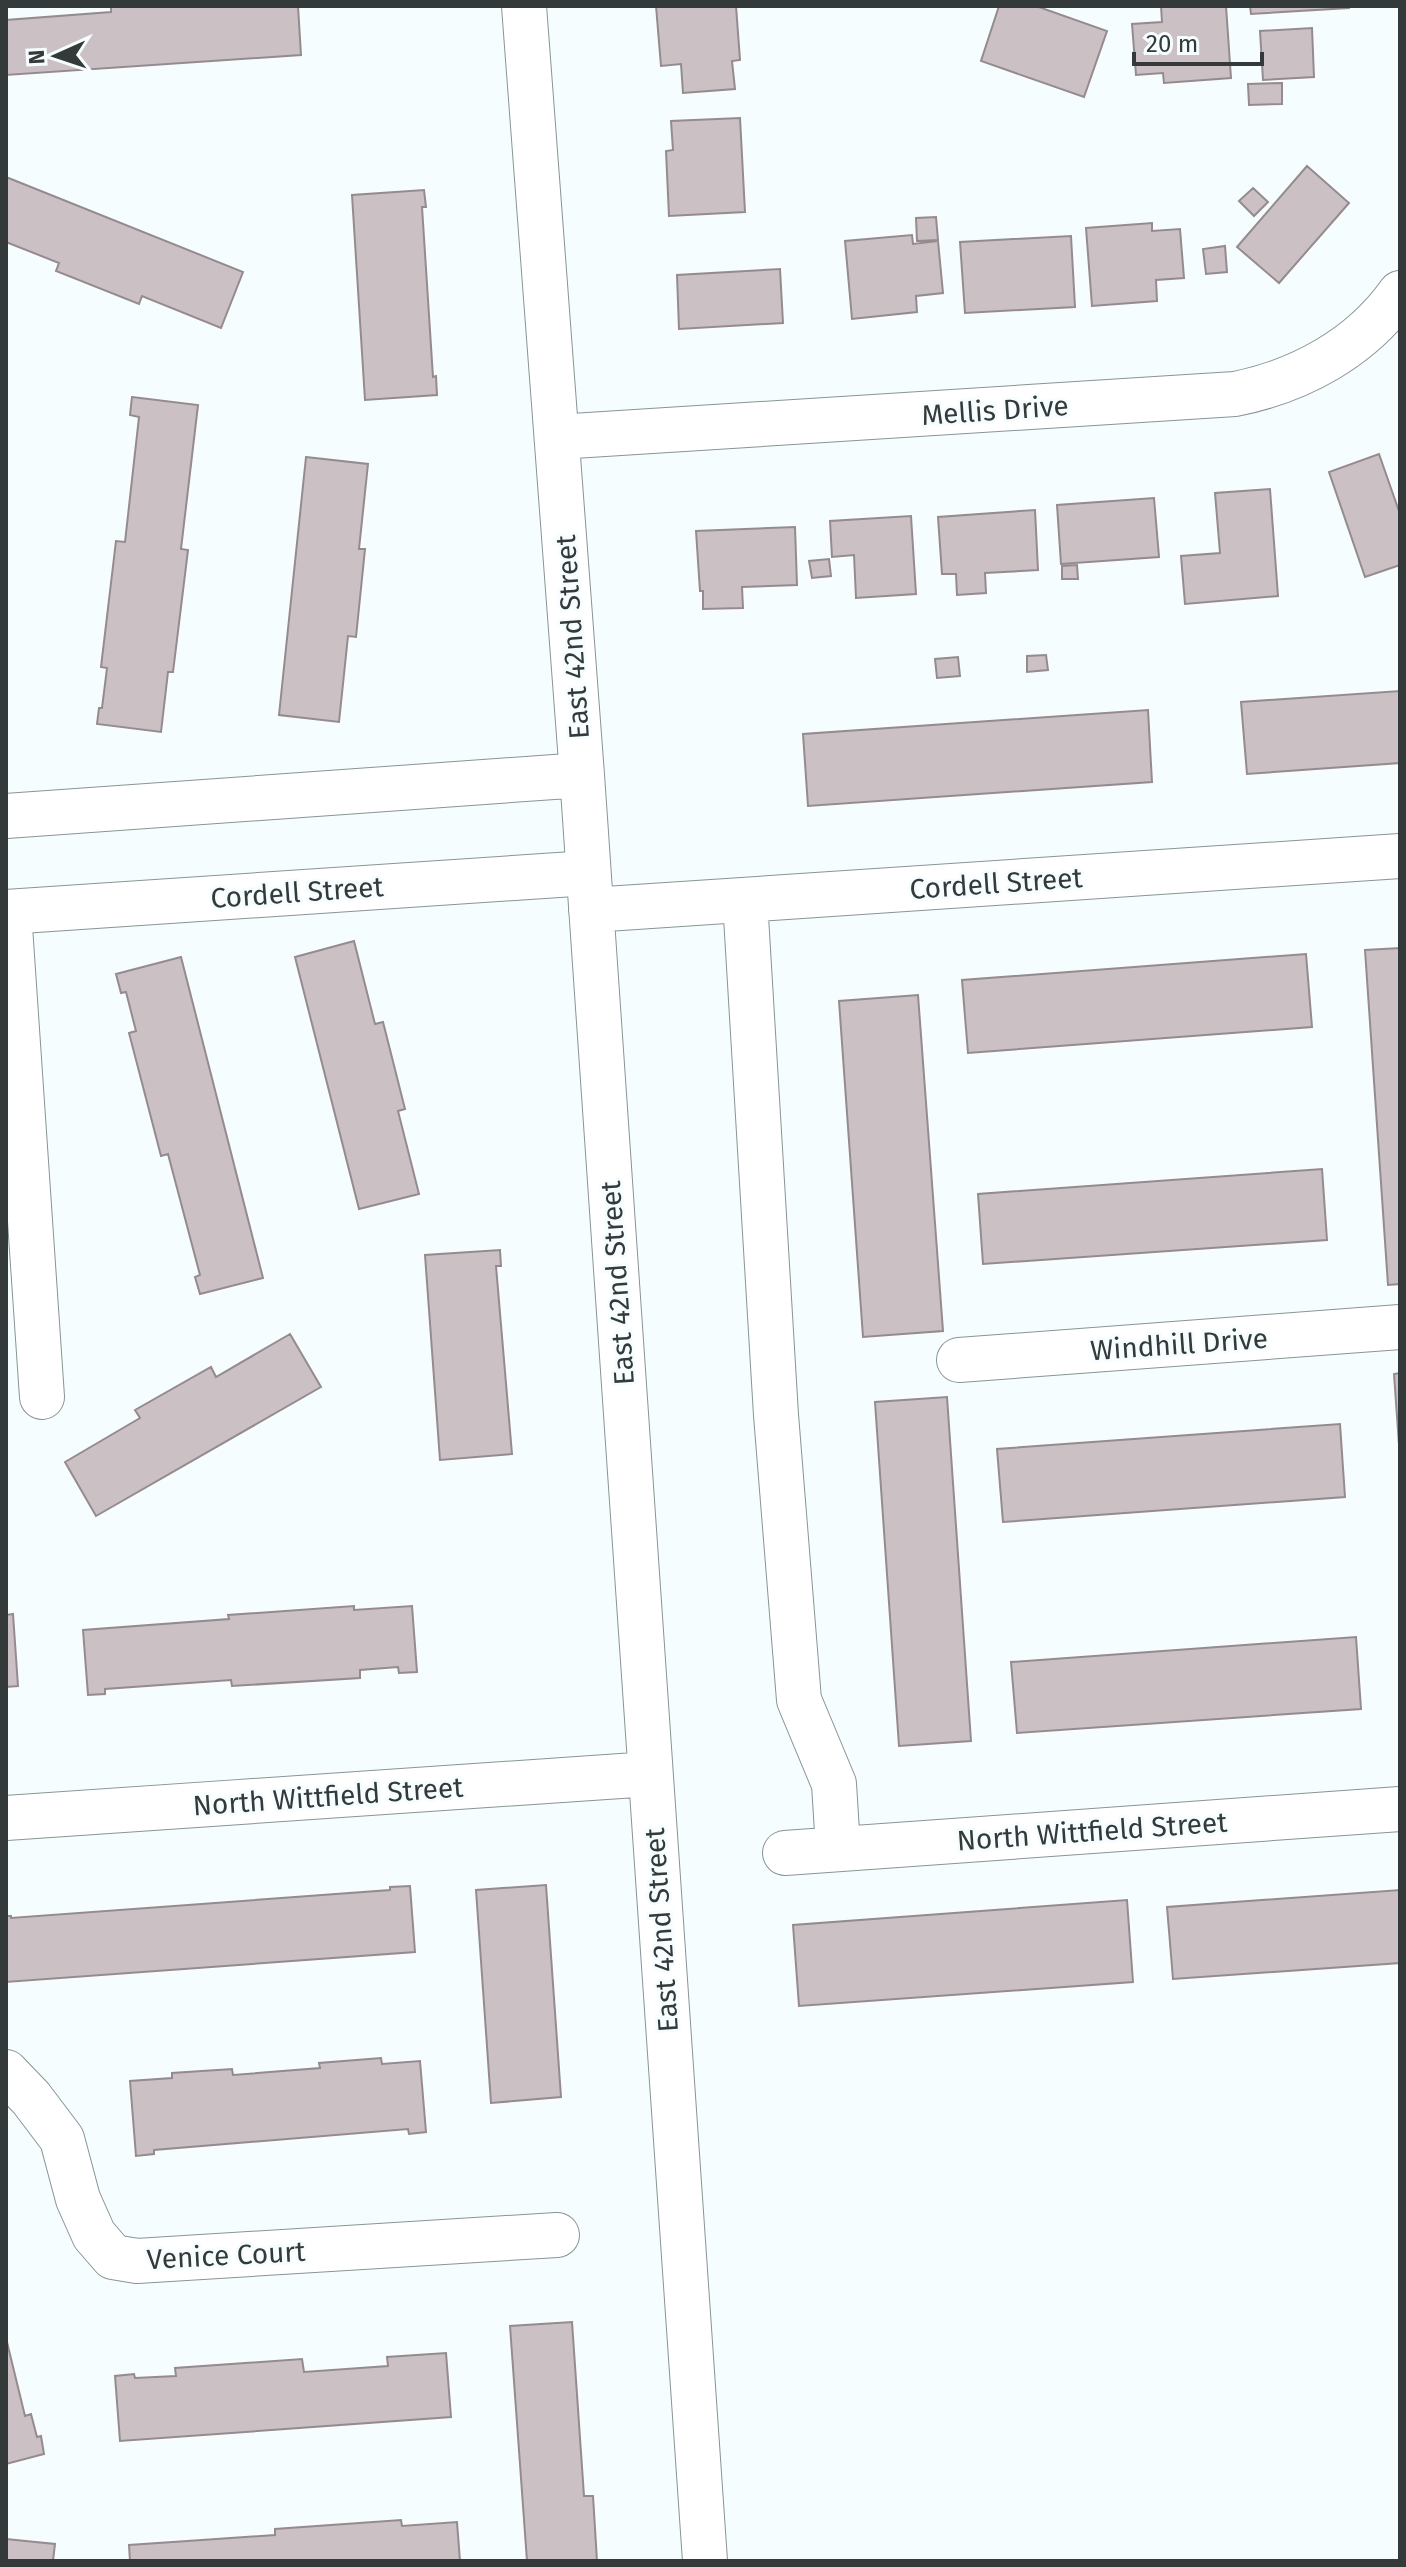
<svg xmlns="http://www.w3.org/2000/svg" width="1406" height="2567" viewBox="0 0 1406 2567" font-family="'Fira Sans',sans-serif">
	<rect width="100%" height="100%" fill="#f6fdfe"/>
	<path fill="#cbc0c3" stroke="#958b8e" stroke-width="2" d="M111,6H298L301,55L6,75V20L111,12Z
		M656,6H736L740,60L732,61L735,89L683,93L681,64L661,66Z
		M999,6H1036L1107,31L1084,97L981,61Z
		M1161,6H1226L1231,78L1164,83L1163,73L1136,75L1132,24L1162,22Z
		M1250,6H1349V8L1251,14Z
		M1312,28L1314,77L1263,80L1260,31Z
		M1282,83V104L1249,105L1248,84Z
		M740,118L745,212L669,216L666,151L673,150L671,121Z
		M1307,166L1349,203L1279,283L1237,247Z
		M6,177L243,272L221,328L142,296L139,304L56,271L59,263L6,242Z
		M1253,188L1268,202L1254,216L1239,201Z
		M424,190L426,207H422L433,377L436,376L437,395L365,400L352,195Z
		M936,217L938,240L917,241L916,218Z
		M1152,223V231L1180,229L1184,278L1156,280L1157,301L1092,306L1086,228Z
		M912,235L913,244L938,241L943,293L916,296L917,312L852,319L845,241Z
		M1071,236L1075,307L965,313L960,242Z
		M1225,246L1227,272L1206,274L1203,249Z
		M780,269L783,323L679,329L677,275Z
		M132,397L198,405L181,549L188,550L173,672H168L161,732L97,724L99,708H102L107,668L101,667L116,541L125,542L139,417L130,415Z
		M1379,454L1400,514V565L1365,577L1329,472Z
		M306,457L368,464L359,549H365L356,637L348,636L339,722L279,715Z
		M1270,489L1278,596L1185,604L1181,556L1220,553L1215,493Z
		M1154,498L1159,557L1061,564L1057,505Z
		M1035,510L1038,570L985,573L986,593L957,595L956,574H942L938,517Z
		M911,516L916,594L856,598L854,555L832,557L830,521Z
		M795,527L797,585L742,587L743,608L703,609V591H700L696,531Z
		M829,559L831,576L812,578L809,561Z
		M1077,565L1078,579H1062V566Z
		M1046,655L1048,670L1027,672V656Z
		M958,657L960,676L937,678L935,659Z
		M1400,691V763L1247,774L1241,702Z
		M1148,710L1152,782L808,806L803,734Z
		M354,941L375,1024L383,1022L405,1109L398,1111L419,1194L359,1209L295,957Z
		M1400,948V1284L1388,1285L1365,950Z
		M1306,954L1312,1027L968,1053L962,980Z
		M181,957L263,1278L200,1294L195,1277L200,1275L168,1154L161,1156L129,1033L136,1031L126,992L121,993L116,974Z
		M918,995L943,1331L863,1337L839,1001Z
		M1322,1169L1327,1240L983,1264L978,1194Z
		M500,1250L501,1266H496L512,1454L440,1460L425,1255Z
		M290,1334L321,1387L96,1516L65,1462L140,1418L135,1410L211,1367L216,1377Z
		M1400,1373V1459L1394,1374Z
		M947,1397L971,1741L899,1746L875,1402Z
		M1340,1424L1345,1497L1003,1522L997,1449Z
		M354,1606V1610L412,1606L417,1672L399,1673L398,1667L360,1670V1678L232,1686L231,1680L105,1689V1694L88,1695L83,1630L229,1619L228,1615Z
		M13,1614L18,1686L6,1687V1615Z
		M1356,1637L1361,1709L1017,1733L1011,1662Z
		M546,1885L561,2097L491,2103L476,1890Z
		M410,1886L415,1952L6,1982V1916H11V1918L390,1890V1887Z
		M1400,1890V1963L1173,1979L1167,1907Z
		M1127,1900L1133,1982L799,2006L793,1925Z
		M381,2058L382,2064L420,2061L426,2132L409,2134L408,2129L154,2150V2154L136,2156L130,2081L172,2078V2073L232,2069L233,2075L320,2068L319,2063Z
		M572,2322L584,2496H593L597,2561H527L510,2326Z
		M6,2338L25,2416L31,2414L37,2437L41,2436L44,2454L6,2464Z
		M446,2353L451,2417L120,2441L115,2376L134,2374L135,2378L176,2376L175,2368L302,2359L304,2372L388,2366L387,2357Z
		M401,2520L402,2526L457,2522L460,2561H130L129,2545L275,2535V2529Z
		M6,2539L55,2544L53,2561H6Z"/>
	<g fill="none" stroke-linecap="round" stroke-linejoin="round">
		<defs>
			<path id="minor" d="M524,6L582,775L705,2561
				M557,437L1235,394C1300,381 1361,348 1400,293
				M6,816L582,775
				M745,900L776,1415L799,1700L834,1784L838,1848
				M591,910L1400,856
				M6,912L588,873
				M9,912L42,1397
				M959,1360L1400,1327
				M6,1818L650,1774
				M785,1853L1400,1809
				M6,2072L31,2098L62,2139L78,2199L94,2235L113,2257L137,2261L557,2235"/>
		</defs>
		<use href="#minor" stroke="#899496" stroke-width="46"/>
		<use href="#minor" stroke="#fff" stroke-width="44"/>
	</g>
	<g text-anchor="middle" stroke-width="6" stroke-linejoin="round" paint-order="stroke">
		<g font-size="28" fill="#343939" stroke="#f6fdfe">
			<text transform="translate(995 410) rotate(-4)" y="10">Mellis Drive</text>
			<text transform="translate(572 637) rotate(-94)" y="10">East 42nd Street</text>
			<text transform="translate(996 883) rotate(-4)" y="10">Cordell Street</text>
			<text transform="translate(297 892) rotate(-4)" y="10">Cordell Street</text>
			<text transform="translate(617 1283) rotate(-94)" y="10">East 42nd Street</text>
			<text transform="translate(1179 1344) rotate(-4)" y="10">Windhill Drive</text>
			<text transform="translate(328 1796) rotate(-4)" y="10">North Wittfield Street</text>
			<text transform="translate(1092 1831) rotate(-4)" y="10">North Wittfield Street</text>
			<text transform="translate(661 1930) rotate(-94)" y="10">East 42nd Street</text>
			<text transform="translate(226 2255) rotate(-3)" y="10">Venice Court</text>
		</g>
	</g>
	<rect width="1406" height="2567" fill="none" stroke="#343939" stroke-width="16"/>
	<g transform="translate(56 56) rotate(267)" stroke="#f6fdfe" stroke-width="6" paint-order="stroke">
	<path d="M0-6L14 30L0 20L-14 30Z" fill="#343939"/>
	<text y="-12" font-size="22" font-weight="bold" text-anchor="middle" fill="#343939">N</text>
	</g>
	<path d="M1134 52v12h128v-12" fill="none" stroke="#343939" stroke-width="4"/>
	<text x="1146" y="52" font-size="24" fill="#343939" stroke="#f6fdfe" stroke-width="6" paint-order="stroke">20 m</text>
</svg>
